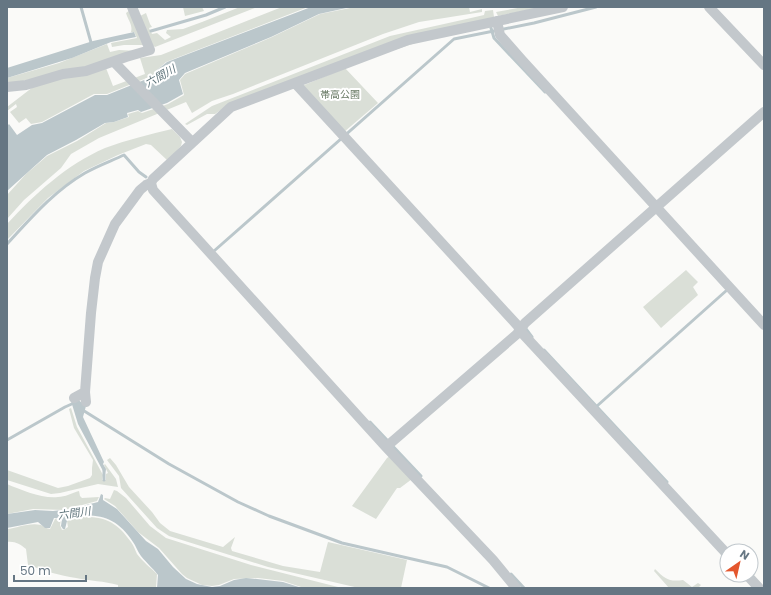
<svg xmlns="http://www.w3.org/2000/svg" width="771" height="595" viewBox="0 0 771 595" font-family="Poppins,'Noto Sans JP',sans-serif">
	<rect width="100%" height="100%" fill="#fafaf8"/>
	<path fill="#dadfd7" d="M183,7H202L204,11L185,16Z
		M240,7H257L155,47L152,45L140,16L146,13L150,24L152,27L149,28L152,34L157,33L165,40L171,37L166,33L167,30L183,29L202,22Z
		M282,7H308L166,62L157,70L154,75L107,94H94L42,122L31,124L26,118L19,123L10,112L17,107L16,104L7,111V107L33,87L48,81L106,68L113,86L145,74L140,58L161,55Z
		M355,7H469L470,12L482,9V12L419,22L383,34L233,94L212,101L192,113L186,102L99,138L71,154L61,168L24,200L7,219V195L26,174L47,156L77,141L106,123L114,122L129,117L128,114L138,111L142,113L168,104L184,95L180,80L185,74L272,37L320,14Z
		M523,7H542L498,16L496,12Z
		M130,10L145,45H124L112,47L111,43L137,38L134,32H131C133,25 128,20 126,13Z
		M493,10L494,17L228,105L215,114H207L187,125L185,124L212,106L390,36L471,18L484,15L485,11Z
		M107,44L110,52L119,50L139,51L93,67L7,84V78L59,63Z
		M345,68L378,103L344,132L302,86Z
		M172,129L180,137L182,142L181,146L168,161L151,145L146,144L118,155L84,171L48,198L7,240V224C35,194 66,165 105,148C127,140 150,134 172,129Z
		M686,270L698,282L693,287L698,295L661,328L643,307Z
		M71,408L77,427L103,475L102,480H106V474L108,473L104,465L105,464L116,479L118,487L98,484L60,493L51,494L7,480V470L58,488L68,486L90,478L92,475V468L93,460L74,428L69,409Z
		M390,456L412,479L400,488H397L376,519L352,506L387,458Z
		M110,458L116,465L129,487L152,512L160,523L170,531L223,547L235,537L231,548L232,551L283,566L320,572L328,542L407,560L401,588H359L268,567L169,536L157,528L121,488L119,476L107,460Z
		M7,484C21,490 43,499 58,497C65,497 72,493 79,491L80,496L82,498L99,497L97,501L64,510L33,509L7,514Z
		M114,490L117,491L126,498L150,526L166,538L251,565L342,588H304L283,581L258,578L234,579L219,585L212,586L202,585L187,578L182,574L159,548L138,532L115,506L104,499L105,498L110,499Z
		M81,517C105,516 117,522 131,542C134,546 135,550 137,554C142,561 151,568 157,574L156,588H118V585C104,581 90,581 76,578C60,576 43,570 28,565L26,549C20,544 15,541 7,542V529C17,528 30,522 41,525C44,527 46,528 50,529L55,519H61L60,525L62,530L65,529L68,527L67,521L69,518Z
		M655,569C665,579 669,582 683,580L692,587L698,583L701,585L698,588H669L654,571Z"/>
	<path fill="#bbc7cb" d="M311,7H351L319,14L271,37L185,73L179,80L183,94L167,103L141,112L138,110L127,113L128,117L114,122L105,123L76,140L47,155L7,191V126L9,124L17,135L32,125L42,123L95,95H107L154,76L157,70L167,62Z
		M134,32L136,37L111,42L72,58L7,78V68L93,41Z
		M76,398L86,406L83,417L104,462L103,464L106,469L105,473L103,471L78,424L71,401Z
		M101,494L103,495V500L117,509L146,541L158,549L173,567L186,579L197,584L212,587L220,586L234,580L246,578L257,579L283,582L302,588H157L158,575C152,567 144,561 139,553C137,550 136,546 133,542C116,516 98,513 68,517L65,529H63L61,526L62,519L54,518L50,528H45L38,522L7,528V514L35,510L53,511L70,509L98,502Z"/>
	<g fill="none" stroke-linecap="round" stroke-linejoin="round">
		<path stroke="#bbc7cb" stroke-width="3" d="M81,7L92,46
			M491,28L494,38L545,92
			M151,31L206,15L225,7
			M7,244C31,218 54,191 85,173C97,166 111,161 124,155L139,172L146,177
			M214,251L454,39L534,23L596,7
			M526,329L532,337
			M544,350L667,482
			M597,406L727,290
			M81,409L169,464L238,502L269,516L342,543L447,567L489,588
			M370,422L421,476
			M7,440L65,407L74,403L75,404
			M104,470V480
			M511,574L524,588"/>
		<path stroke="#c3c8cc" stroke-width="10" d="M709,7L764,65
			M497,21L500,35L522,60L764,325
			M114,62L192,142
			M295,83L517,325L523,334L727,554
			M7,87L26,85L63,74L86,71L126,57L150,50L132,7
			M74,398L85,392
			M86,402L85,392L91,313L95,278L98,262L115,224L140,190L146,185L151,183
			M386,447L517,334L525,323L764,112
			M747,575L759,588
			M516,588L493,560L386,447L153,190L151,183L153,179L231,107L408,40L563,7"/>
	</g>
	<g text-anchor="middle" stroke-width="4" stroke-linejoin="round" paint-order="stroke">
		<g font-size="10" fill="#687a64" stroke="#fff">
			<text x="340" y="98">帯高公園</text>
		</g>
		<g font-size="11" font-style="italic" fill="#60757c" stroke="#fff">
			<text transform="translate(160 76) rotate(-29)" y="4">六間川</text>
			<text transform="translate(74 513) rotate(-8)" y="4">六間川</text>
		</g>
	</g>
	<rect width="771" height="595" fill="none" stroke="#657683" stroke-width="16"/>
	<g transform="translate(739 563) rotate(34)"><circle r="19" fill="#ffffff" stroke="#c1c8cd"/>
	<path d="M0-3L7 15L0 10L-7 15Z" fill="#e4572e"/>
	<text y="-6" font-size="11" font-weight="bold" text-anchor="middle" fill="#657683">N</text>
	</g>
	<path d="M14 575v6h72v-6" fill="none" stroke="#657683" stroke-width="2"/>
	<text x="20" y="575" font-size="12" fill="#657683" stroke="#ffffff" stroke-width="3" paint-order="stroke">50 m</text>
</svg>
